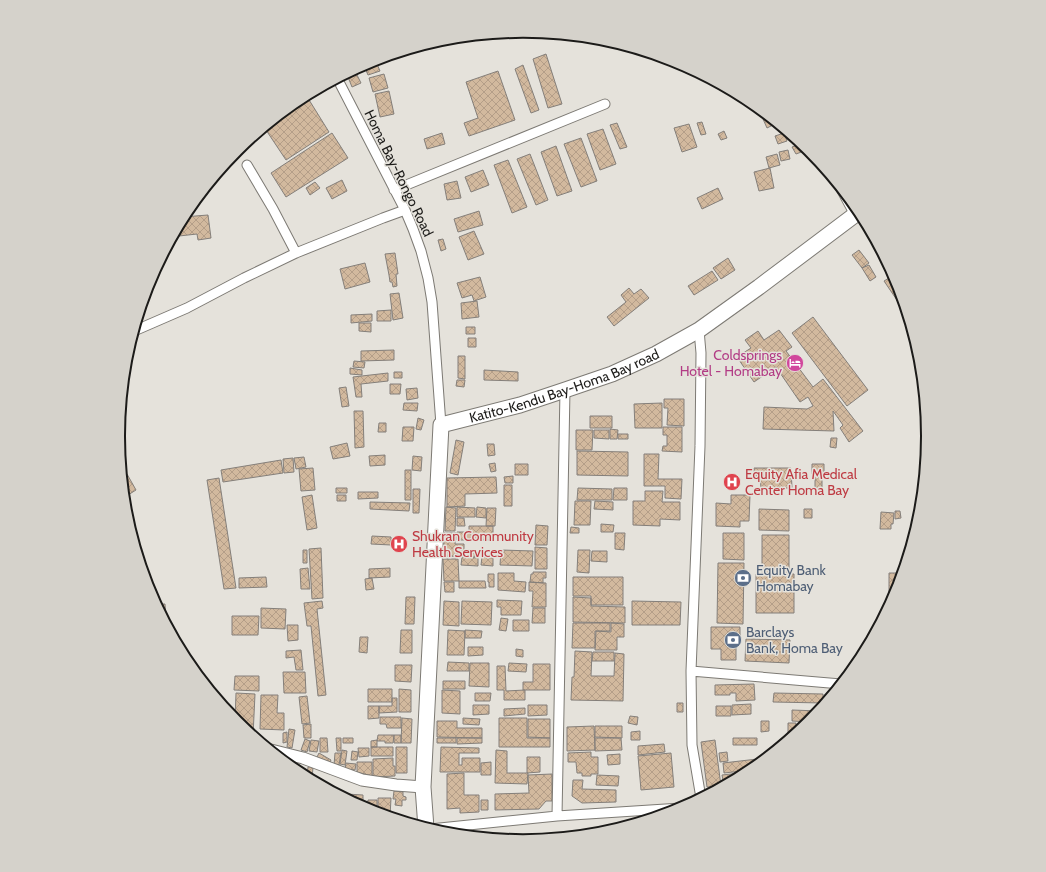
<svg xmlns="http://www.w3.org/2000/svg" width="1046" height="872" viewBox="0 0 1046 872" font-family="Cabin,sans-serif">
	<defs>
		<pattern id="building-cross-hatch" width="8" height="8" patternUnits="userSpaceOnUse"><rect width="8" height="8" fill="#d2b99e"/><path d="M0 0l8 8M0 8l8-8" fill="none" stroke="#b49e88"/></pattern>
	</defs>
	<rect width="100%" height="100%" fill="#e5e2db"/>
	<path fill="url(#building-cross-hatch)" stroke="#847f7a" d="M546,54L562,104L548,108L533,59Z
		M377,64L380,71L368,75L365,68Z
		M523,65L539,110L531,113L515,69Z
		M498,71L515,120L469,136L464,123L478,118L466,82Z
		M356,73L361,83L352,87L348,77Z
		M384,74L388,88L373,92L369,78Z
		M389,91L394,114L380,117L375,94Z
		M306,95L329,132L286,160L264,127L298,99Z
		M769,116L777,123L767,128L763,119Z
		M702,122L706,134L701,135L697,123Z
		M617,123L627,147L620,149L610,125Z
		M689,124L697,147L682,152L674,128Z
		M603,129L616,164L600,170L587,134Z
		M724,131L727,138L721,140L718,134Z
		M332,133L348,158L286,197L271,173Z
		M442,133L445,144L427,149L424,139Z
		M784,133L787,141L778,144L775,136Z
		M581,138L597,181L581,187L564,144Z
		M800,144L804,151L796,154L792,147Z
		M556,146L572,191L557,196L541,152Z
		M788,150L790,159L781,161L779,152Z
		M530,154L548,200L536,205L517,159Z
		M777,154L780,165L769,168L766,157Z
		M508,160L527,207L512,213L494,165Z
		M770,168L774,188L759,191L754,172Z
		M483,170L489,185L471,192L465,177Z
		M342,180L347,191L332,199L326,188Z
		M457,181L461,198L447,200L444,184Z
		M315,182L320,188L310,195L306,188Z
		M718,188L723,199L702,209L697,198Z
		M479,211L483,225L458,232L454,219Z
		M208,215L211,238L198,240L197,234L179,236L178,227L183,217Z
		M474,231L484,254L468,260L459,237Z
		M443,239L446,249L441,251L438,240Z
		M859,250L869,263L862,268L852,255Z
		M395,253L398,274H396L397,286L393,287L392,282H390L389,275L385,254Z
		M728,258L735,270L721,279L713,268Z
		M365,263L370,282L345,289L340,269Z
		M869,265L876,277L870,281L862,268Z
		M712,271L718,280L694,295L688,286Z
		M894,275L897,281L907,315L884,281Z
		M480,277L486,297L474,301L472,295L462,298L457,283Z
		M629,288L634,294L641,289L649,298L614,326L607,317L626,302L621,295Z
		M399,293L403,318L393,320L390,294Z
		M477,301L479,317L462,319L461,303Z
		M391,310V321H377V311Z
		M372,314V321L351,323V315Z
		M813,317L868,390L847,406L792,333Z
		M359,323H371V332L359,331Z
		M466,327H475V334H466Z
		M779,330L792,347L786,351L813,387L823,379L863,431L849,442L840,428L843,425L833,411L834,431L763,429L764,407L807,409L813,406L808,397L800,402L776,367L754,382L737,357L751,348L745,340L758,331L764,340Z
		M468,338H476V347H468Z
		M394,350V360L361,361V351Z
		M458,356H465V379L458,378Z
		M354,361L365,362L364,368L353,367Z
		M350,368L362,370V375L350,374Z
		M484,370L518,372V381L484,380Z
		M394,372H402V378H394Z
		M388,373V381L361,384L362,397H356L353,377Z
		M457,380H465L464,387L456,386Z
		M390,384H401L400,394H390Z
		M346,387L349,406L342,407L339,388Z
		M417,388L418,398L407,400L406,389Z
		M664,399H684V426L667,425L668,408H664Z
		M404,403H418L417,411L403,410Z
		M662,403V428H635L634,404Z
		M354,411H363L364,447L355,448Z
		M590,416H612V428H590Z
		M418,418L424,420L421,430L416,429Z
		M379,423H386V432H378Z
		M403,427H414L413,441H402Z
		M663,427H682V452L662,451L663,446H667V435H663Z
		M610,429L618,430L617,439H610Z
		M576,430H593L592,450H576Z
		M594,430H609V439L594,438Z
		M618,434H628V439H618Z
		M831,438H837L836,448L830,447Z
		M456,440L464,442L458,475L450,473Z
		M347,443L350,456L333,459L330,447Z
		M487,444H494L495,455L488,456Z
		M577,451L628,452V476L577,475Z
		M644,454H659L658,479H682L681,499L665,498V486H644Z
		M385,455V465L370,466L369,456Z
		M413,456L422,457L421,471L412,470Z
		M304,457L306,467L296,469L294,458Z
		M293,458L294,472L284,473L283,459Z
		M281,460L283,473L223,482L221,470Z
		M495,463L496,471L491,472L489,464Z
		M515,464H528V475H515Z
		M812,464H824V473H822V488H815V474H812Z
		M313,468L315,490L301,491L299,469Z
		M754,468H791L792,488H761L760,476H754Z
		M405,470H411V500H405Z
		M127,474L136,490L128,495L123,486L122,477Z
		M513,476V483H505L504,477Z
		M496,477L497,493L465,494V506L447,507V478Z
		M219,478L236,588L224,589L207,480Z
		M504,485H512V506H504Z
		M336,488H347V493H336Z
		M578,488L612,489V500H577Z
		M614,488H627V500H613Z
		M413,489H420L419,513H413Z
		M645,491H663L662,502H680V520L660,519V526L633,525V501H645Z
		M358,492H378V498L358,499Z
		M312,495L317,528L307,530L302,497Z
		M337,495H346V501H337Z
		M731,495H750L749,521H740V527L716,526V503L731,504Z
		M575,501H591L590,525H574Z
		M595,501L613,502V510L594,509Z
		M370,502L410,503L409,511L370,509Z
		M446,507L456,508L455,531H445Z
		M457,507L475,508V517H457Z
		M477,507L486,508V518L476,517Z
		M487,508H496L495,526H486Z
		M759,509L789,510V531L759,530Z
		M804,509H812V518H804Z
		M895,511H900L901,518L895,519Z
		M881,512L894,513L893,524H891V529H880Z
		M457,518H464L465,526H457Z
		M601,524L614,525L613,532H601Z
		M536,525L548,526L547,545H535Z
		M469,526H493V540H457V532H469Z
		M571,527L579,528V533H570Z
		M444,533H456L455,544H464V550H475V557L444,556Z
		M615,533H625L624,550L615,549Z
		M723,533H744V560L723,559Z
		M762,535H789V573H762Z
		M372,536L391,537V545L371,544Z
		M535,547L547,548V569H535Z
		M321,548L323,598L312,599L309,549Z
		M303,550H307V563H303Z
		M501,550L533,551L532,566L500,565Z
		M578,550H590L589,573L577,572Z
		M592,551H607V562L591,561Z
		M462,557L478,558V566L461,565Z
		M482,557L493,558V566L481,565Z
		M443,559H458L459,581H444Z
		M718,563H744L743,624L717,623Z
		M308,568L310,589H301L300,569Z
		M390,568V577L369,578V569Z
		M533,572H546V578H543V583L530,582L531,574H533Z
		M498,573H514V581L526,582L525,592L498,590Z
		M889,573H903L897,591L889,607Z
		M488,574H494V587H489V582H488Z
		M756,574H794V613H756Z
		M266,577L267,587L239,588V578Z
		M573,577H623V605H591V596H573Z
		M372,578L374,589L366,590L365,579Z
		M459,581H485L486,588H459Z
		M444,582H454V592H445Z
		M529,582L546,583V607H532L533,591H529Z
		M406,597H415L414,624H405Z
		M573,597L591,598V606L625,607V623L573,622Z
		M497,600L522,601L521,615H501V607H497Z
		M322,601L323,608L317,609L326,695L318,696L311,626H307L304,603Z
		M444,601L459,602V626L443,625Z
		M462,601L492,602L491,625L461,624Z
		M632,601L681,602L680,625H632Z
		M157,604H165L166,620H164L157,607Z
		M261,608L286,609L285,629L261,628Z
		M533,608H545V623H532Z
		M232,616H259L258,635H232Z
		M501,618L508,619L506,631L499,630Z
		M513,620H529V631H513Z
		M573,623H610V631H595V648H572Z
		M611,623L624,624V637H617V650H595L596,631L611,632Z
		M287,625H298V640L288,641Z
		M711,627H740V641H736V660H721V649H711Z
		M401,630H412V653H400Z
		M448,630L465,631L464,655H447Z
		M465,630L482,631L481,638H465Z
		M360,637H368L367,653L359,652Z
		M746,639L790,640L789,663L745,661Z
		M468,647H483V655L468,656Z
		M516,649L523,650V657L516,656Z
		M301,650L303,670H296L294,657L286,658V651Z
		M575,651L592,652L591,676H614L615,653L624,654L623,701L571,700L572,677H574Z
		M593,652H614V661H592Z
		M448,662L469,663V671H447Z
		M470,663H489V687L469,686Z
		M509,663L527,664L526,672L508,671Z
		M533,664H550V690H523V682H533Z
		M395,665H412L411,682L395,681Z
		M497,666H505L506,691L525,690V700H504V690H497Z
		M283,672H305L306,693H284Z
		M235,676H259V691L234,690Z
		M443,681H465V689H443Z
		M754,684L755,700L736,701V693H730V695H715V685Z
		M368,689H392V702H368Z
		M399,689L411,690V712H399Z
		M442,690L460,691V714L442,713Z
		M236,693L255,694L253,736L235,721Z
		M475,693H491L490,701H475Z
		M774,693L823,694V703L773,702Z
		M261,695H278L277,713H284V730L260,729Z
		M307,696L310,723L302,724L299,697Z
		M392,698H397V712L379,713V706H392Z
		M677,703H683V712H677Z
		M751,704V714L732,715V705Z
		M473,705H489V714L473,715Z
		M528,705H547V715L528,716Z
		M368,706H379V718L368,719Z
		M716,706H731V716H716Z
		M525,708V714L504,716V709Z
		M792,710L819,711L810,722L792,721Z
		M630,716L638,717L637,725L628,723Z
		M380,717H401V728H387L386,724H380Z
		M402,718L412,719L411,743H401Z
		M463,718L480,719L479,725L463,724Z
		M499,718H527V738H550V747H499Z
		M528,719H550V738L528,737Z
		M437,721H457V728H482V738L437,737Z
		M761,721H769V731L761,732Z
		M788,723H796L795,734L794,735H788Z
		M311,724V738H304L303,725Z
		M594,726L595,750L567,751V727Z
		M595,726H622V738L595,737Z
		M289,729L295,730L292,748L287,747Z
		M640,731V740H631V732Z
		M287,732V742L283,743V733Z
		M378,735H394L393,743H385V741H377Z
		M394,735H401V743H394Z
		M320,738H327L328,752H320Z
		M336,738H341V751H337Z
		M343,738H353V743H343Z
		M437,738H456V743H437Z
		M457,738H482V743L457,744Z
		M595,738H621L622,750L595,751Z
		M733,738H757V745H733Z
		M305,739L310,741L307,752L301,750Z
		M311,740L319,741L317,752L309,751Z
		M377,740V747H371V741Z
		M715,740L721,786L707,787L701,742Z
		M664,744L665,752L638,755V746Z
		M371,747H393V756H371Z
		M396,747H407V773H396Z
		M441,747L479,748V753H459V765H462V758H480V772H440Z
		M358,748H369V756L359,757Z
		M342,750L347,751L345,765L340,764Z
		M496,750L507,751V773H528L527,784L495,783Z
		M352,751L358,752L357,760H351Z
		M591,752V757H598V774H591V776H582V773H577L576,762H568V753Z
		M727,752L728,761L720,762L719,753Z
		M319,753L331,760L328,766L317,757Z
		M335,753H341L339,765H334Z
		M671,753L674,787L641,790L638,756Z
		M620,754V764L608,765L607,755Z
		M527,757H540V772L527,773Z
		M393,758V766H395V776L373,777V759Z
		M766,758L751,770L724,773L723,763Z
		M357,762H372V776L357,772Z
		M491,762V775H481V763Z
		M346,763L356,764L355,770L345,769Z
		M308,767H313L312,779L307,777Z
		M749,772L748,773L724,786L722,775Z
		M464,773V795H479V812L460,813V808L447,809V774Z
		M552,774V801H546L539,809L495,810V794L529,793L528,775Z
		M597,775L619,776L618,786L596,785Z
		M573,780H583L582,789L616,790V802L582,803L572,796Z
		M394,791L403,792V796L406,797V800H402V806L395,805L396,799H393Z
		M346,794L363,795V801L350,800L345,798Z
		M378,798H391L390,817L378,813Z
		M368,800H377V813L367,810Z
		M481,800H488V810H481Z
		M590,832V834L567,837V833Z
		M516,835V840L492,838V837Z"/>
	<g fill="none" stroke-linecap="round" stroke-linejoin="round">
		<defs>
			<path id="minor" d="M337,78L405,210L413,229L421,251L428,278L432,302L441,425
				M247,165L273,209L296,253
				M840,187L855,215
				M394,190L605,104
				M699,330L701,353L700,446L691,671L692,745L701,798
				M134,331L187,308L244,278L296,253L383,218L405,210
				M691,671L841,684
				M557,816L565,390
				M430,829L557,816L681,808"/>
			<path id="tertiary" d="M271,750L303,758L362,780L396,785L423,787"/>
			<g id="trunk">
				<path id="s1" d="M426,828L423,787L441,425L520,405L565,390L612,374L656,354L699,330L759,287L860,211"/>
			</g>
		</defs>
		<use href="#minor" stroke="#7d7a74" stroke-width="11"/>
		<use href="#tertiary" stroke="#7d7a74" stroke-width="13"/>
		<use href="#trunk" stroke="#7d7a74" stroke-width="17"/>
		<use href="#minor" stroke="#fff" stroke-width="9"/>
		<use href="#tertiary" stroke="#fff" stroke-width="11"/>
		<use href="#trunk" stroke="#fff" stroke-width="15"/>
	</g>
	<defs>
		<symbol id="hotel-disc" viewBox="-11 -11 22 22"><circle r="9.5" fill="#d1479c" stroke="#e5e2db"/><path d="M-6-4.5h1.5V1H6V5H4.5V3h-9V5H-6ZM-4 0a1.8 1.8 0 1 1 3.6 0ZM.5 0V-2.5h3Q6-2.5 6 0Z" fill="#fff"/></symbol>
		<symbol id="hospital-disc" viewBox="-11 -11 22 22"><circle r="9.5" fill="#e0444e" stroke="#e5e2db"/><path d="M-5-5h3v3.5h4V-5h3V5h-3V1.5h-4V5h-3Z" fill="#fff"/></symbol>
		<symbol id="bank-disc" viewBox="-11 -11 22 22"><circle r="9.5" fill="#5c6f8a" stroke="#e5e2db"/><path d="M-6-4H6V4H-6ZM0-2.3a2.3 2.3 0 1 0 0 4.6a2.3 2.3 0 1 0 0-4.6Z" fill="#fff"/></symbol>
	</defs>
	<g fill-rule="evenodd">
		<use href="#hotel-disc" x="785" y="353" width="20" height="20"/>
		<use href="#hospital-disc" x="722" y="472" width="20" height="20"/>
		<use href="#hospital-disc" x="389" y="534" width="20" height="20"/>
		<use href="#bank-disc" x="733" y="568" width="20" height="20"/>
		<use href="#bank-disc" x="723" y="630" width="20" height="20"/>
	</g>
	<g text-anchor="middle" stroke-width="3" stroke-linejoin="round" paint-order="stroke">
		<g font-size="14" fill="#1c1b19" stroke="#e5e2db">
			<text transform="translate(399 173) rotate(64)" y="5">Homa Bay-Rongo Road</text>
			<text dy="5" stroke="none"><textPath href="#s1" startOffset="533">Katito-Kendu Bay-Homa Bay road</textPath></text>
		</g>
		<g font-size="14" fill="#b23c85" stroke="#e5e2db" text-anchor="end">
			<text x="782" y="360">Coldsprings<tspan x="782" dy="16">Hotel - Homabay</tspan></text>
		</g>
		<g font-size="14" fill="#be3a42" stroke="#e5e2db" text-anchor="start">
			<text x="745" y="479">Equity Afia Medical<tspan x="745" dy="16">Center Homa Bay</tspan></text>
			<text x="412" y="541">Shukran Community<tspan x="412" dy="16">Health Services</tspan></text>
		</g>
		<g font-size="14" fill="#4e5e75" stroke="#e5e2db" text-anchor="start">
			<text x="756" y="575">Equity Bank<tspan x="756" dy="16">Homabay</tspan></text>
			<text x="746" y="637">Barclays<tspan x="746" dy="16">Bank, Homa Bay</tspan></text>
		</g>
	</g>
	<path d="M0 0H1046V872H0ZM125 436a398 398 0 1 1 796 0a398 398 0 1 1-796 0Z" fill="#d5d2cb" fill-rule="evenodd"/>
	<path fill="none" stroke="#1c1b19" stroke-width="2" d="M125 436a398 398 0 1 1 796 0a398 398 0 1 1-796 0Z"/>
</svg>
